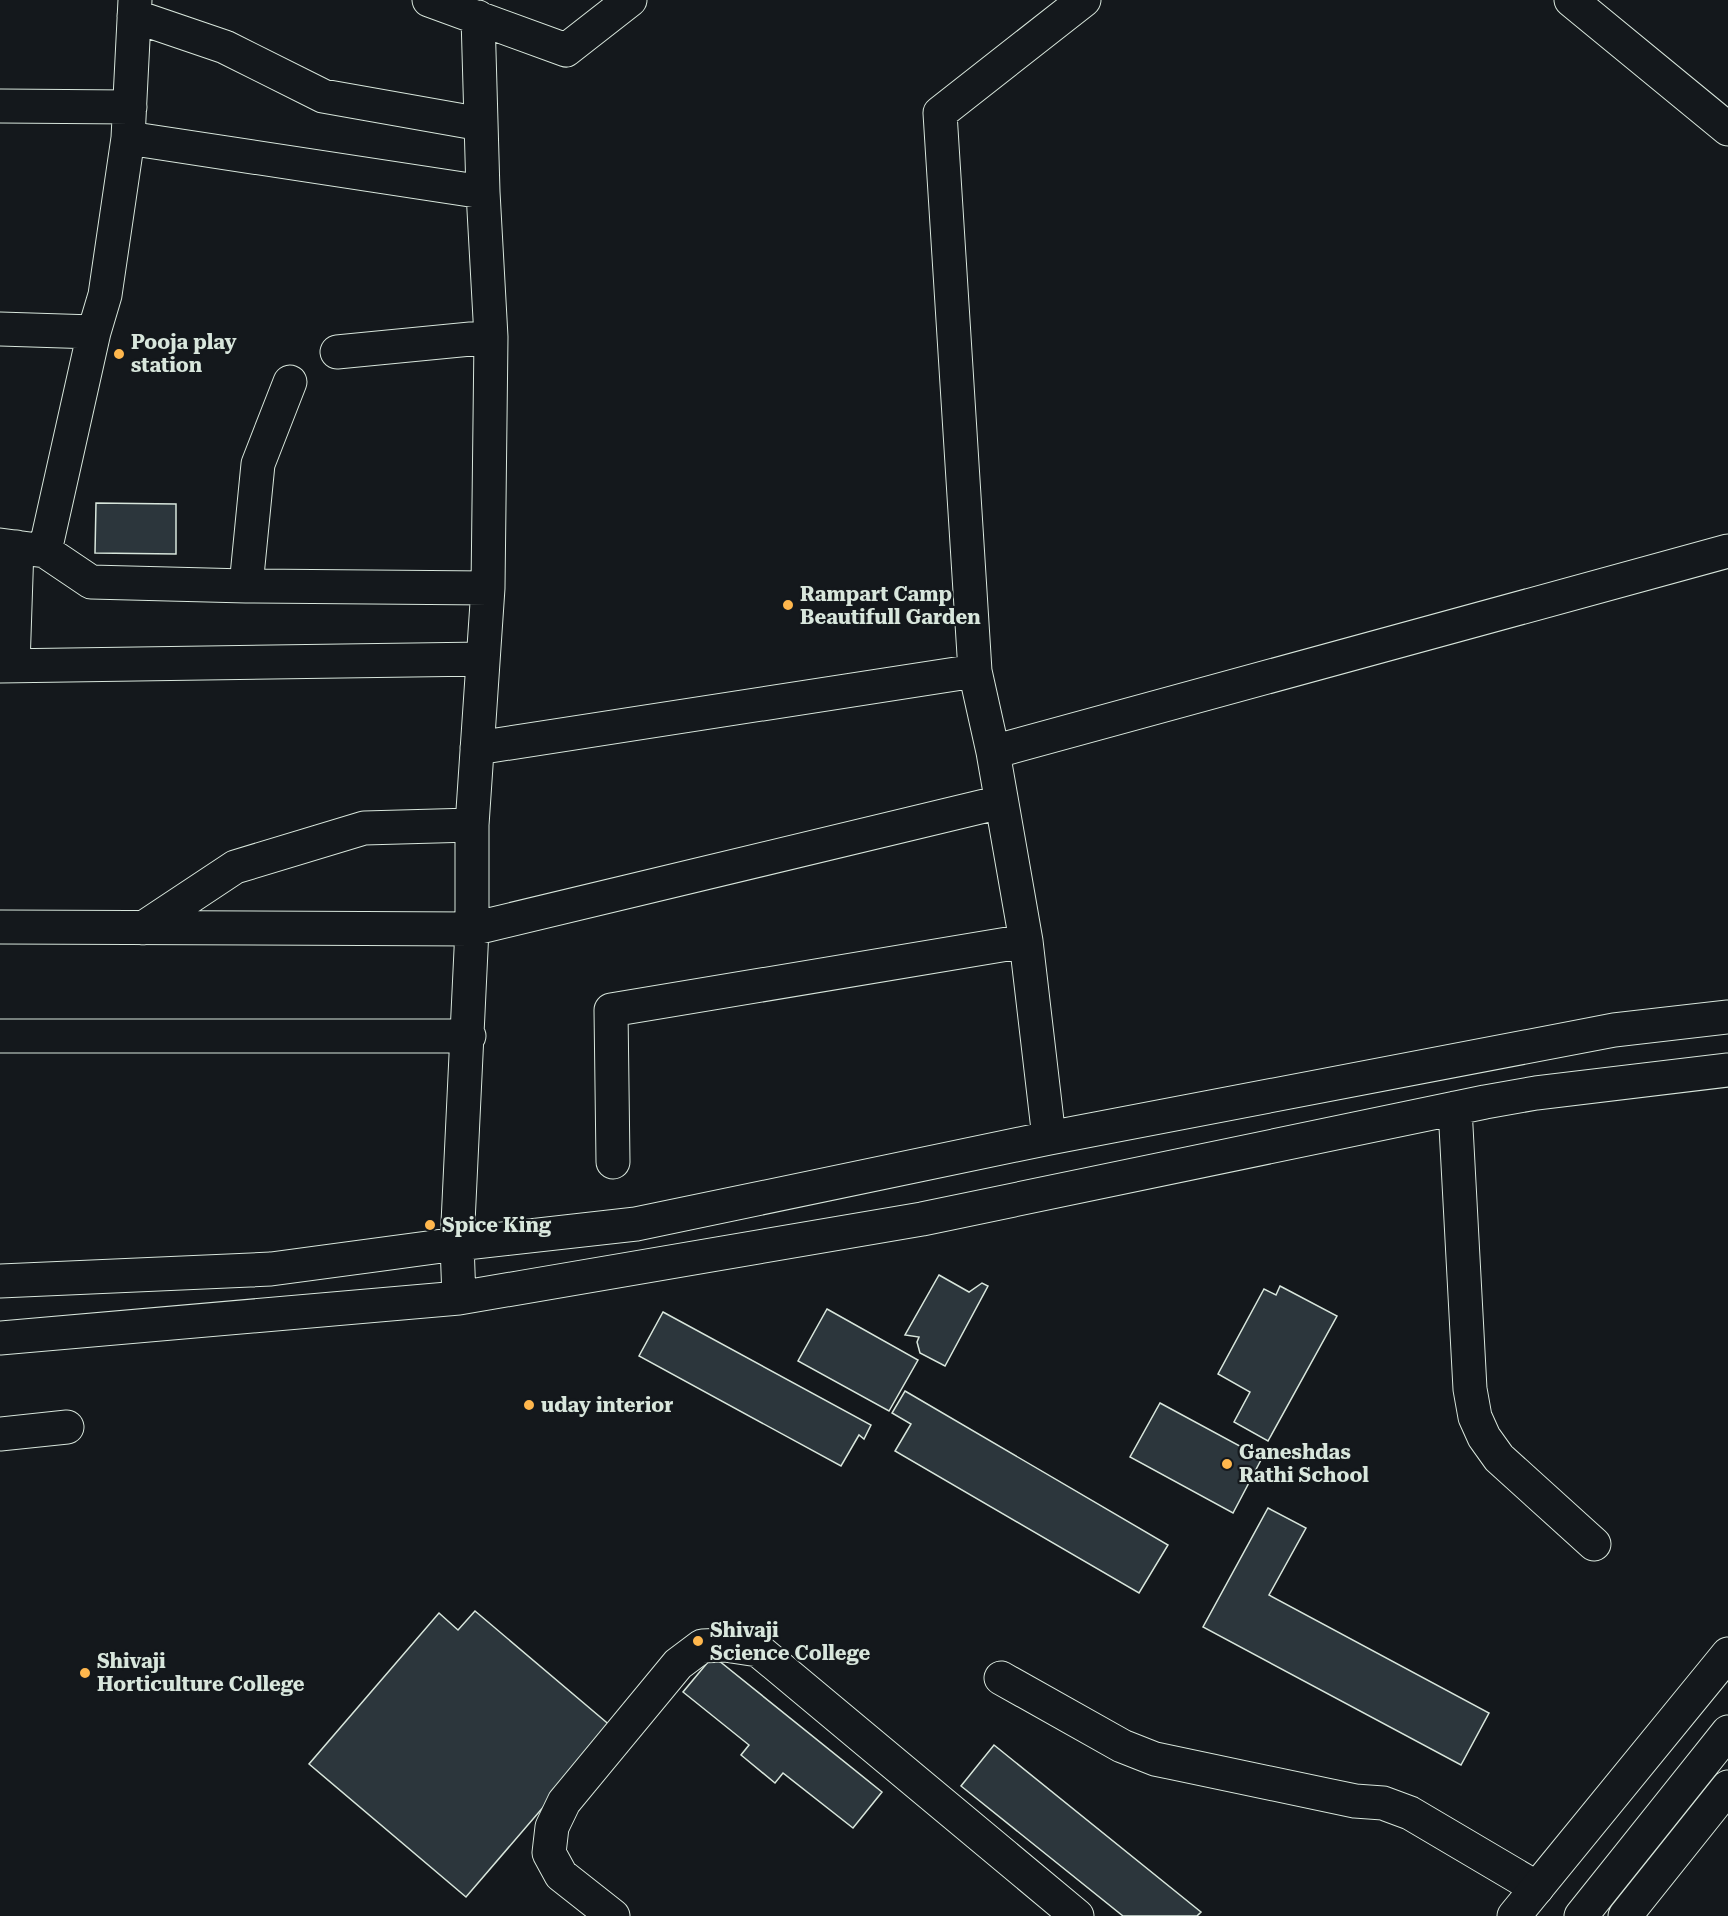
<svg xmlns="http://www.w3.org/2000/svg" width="1728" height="1916" viewBox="0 0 1728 1916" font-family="'Roboto Serif',serif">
	<rect width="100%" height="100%" fill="#14181c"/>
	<path fill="#2c363c" stroke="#d8e6dc" stroke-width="1.5" d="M96,503L176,504V554L95,553Z
		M939,1275L969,1292L982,1283L988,1286L945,1366L920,1353L917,1342L919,1337L905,1335Z
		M1280,1286L1337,1316L1268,1441L1234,1422L1250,1392L1218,1374L1264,1289L1276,1295Z
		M827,1309L918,1360L889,1411L798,1361Z
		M663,1312L871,1425L864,1439L859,1435L841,1466L639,1356Z
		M905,1391L1168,1545L1139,1593L895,1451L911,1424L892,1413Z
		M1160,1403L1262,1458L1233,1513L1130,1457Z
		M1268,1508L1306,1528L1269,1595L1489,1713L1461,1765L1203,1627Z
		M475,1611L612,1727L466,1897L309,1764L439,1613L458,1630Z
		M713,1656L882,1792L853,1828L783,1773L775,1783L741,1755L749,1745L683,1692Z
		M994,1745L1201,1912L1197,1916H1123L961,1786Z"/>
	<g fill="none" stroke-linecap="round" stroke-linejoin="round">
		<defs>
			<path id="minor" d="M429,0L566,50L630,0
				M1571,0L1728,129
				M134,16L225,47L323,96L481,124
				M0,106L130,107
				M128,138L483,192
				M0,329L94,332L105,295L128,138L135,0
				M337,352L491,337
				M0,545L45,551L91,582L246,586L488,588
				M45,551L94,332
				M246,586L258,464L290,382
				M0,666L483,659
				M13,666L17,547
				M477,748L975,671
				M993,752L1728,551
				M0,927L472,929L1001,802
				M143,928L235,867L364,828L472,825
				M0,1036H469
				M1455,1108L1470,1389L1475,1417L1484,1437L1499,1458L1594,1544
				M1049,1138L1026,941L993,752L975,671L940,113L1084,0
				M613,1162L611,1010L1026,941
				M0,1281L271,1269L457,1244L636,1224L1049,1138L1614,1030L1728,1017
				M459,1298L457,1244L472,929V825L488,588L491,337L483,192L478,17
				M0,1338L459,1298L922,1219L1485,1102L1536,1093L1728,1070
				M0,1434L67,1427
				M1001,1678L1122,1746L1155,1759L1355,1801L1383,1803L1410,1813L1537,1888
				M613,1916L561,1875L549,1853L552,1827L564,1802L678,1664L702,1646L725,1645L758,1650L1077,1916"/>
			<path id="major" d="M1514,1916L1728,1654
				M1581,1916L1728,1732
				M1625,1916L1728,1787"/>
		</defs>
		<use href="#minor" stroke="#d8e6dc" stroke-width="35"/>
		<use href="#major" stroke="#d8e6dc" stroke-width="35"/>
		<use href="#minor" stroke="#14181c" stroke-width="33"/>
		<use href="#major" stroke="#14181c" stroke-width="33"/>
	</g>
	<g fill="#ffb74d" stroke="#14181c" stroke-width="2">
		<circle cx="119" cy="354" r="6"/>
		<circle cx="788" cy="605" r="6"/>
		<circle cx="430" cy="1225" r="6"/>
		<circle cx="529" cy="1405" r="6"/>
		<circle cx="1227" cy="1464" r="6"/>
		<circle cx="698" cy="1641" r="6"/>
		<circle cx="85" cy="1673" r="6"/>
	</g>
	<g text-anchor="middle" stroke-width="4.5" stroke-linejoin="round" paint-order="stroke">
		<g font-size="20" font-weight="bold" fill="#d8e6dc" stroke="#14181c" text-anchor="start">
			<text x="131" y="349">Pooja play<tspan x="131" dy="23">station</tspan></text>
			<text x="800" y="601">Rampart Camp<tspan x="800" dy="23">Beautifull Garden</tspan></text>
			<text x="442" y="1232">Spice King</text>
			<text x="541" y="1412">uday interior</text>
			<text x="1239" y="1459">Ganeshdas<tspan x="1239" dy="23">Rathi School</tspan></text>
			<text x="710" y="1637">Shivaji<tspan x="710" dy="23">Science College</tspan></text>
			<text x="97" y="1668">Shivaji<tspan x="97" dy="23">Horticulture College</tspan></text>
		</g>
	</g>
</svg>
